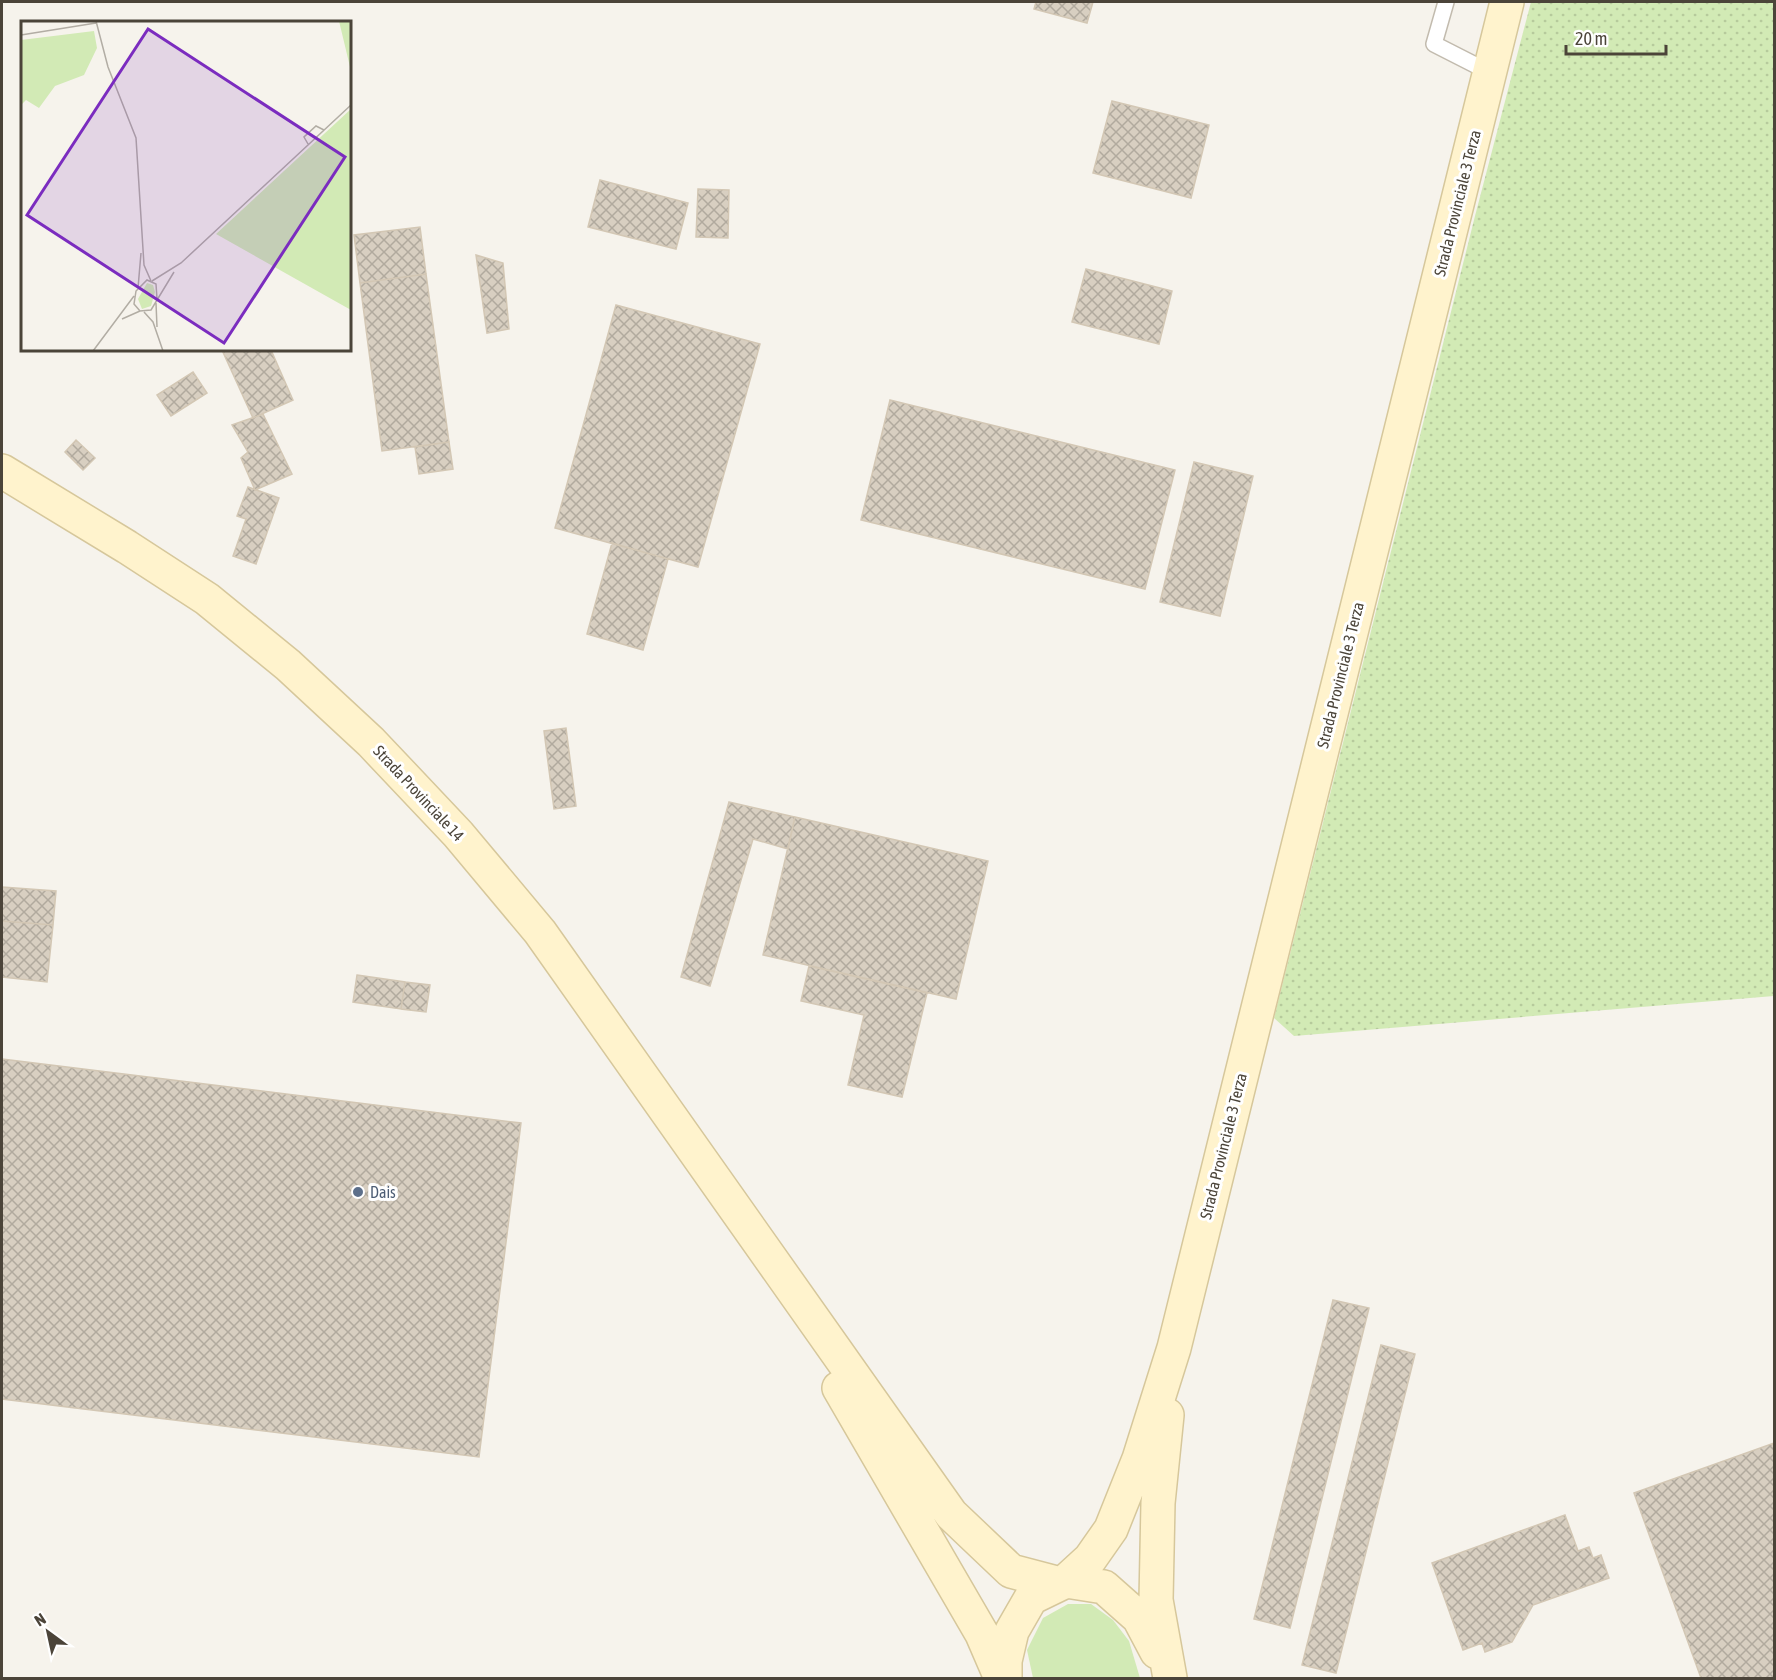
<svg xmlns="http://www.w3.org/2000/svg" width="1776" height="1680" viewBox="0 0 1776 1680" font-family="'Asap Condensed',sans-serif">
	<defs>
		<pattern id="grass-dots" width="8" height="8" patternUnits="userSpaceOnUse" patternTransform="scale(1.5)"><rect width="8" height="8" fill="#d2eab5"/><path d="M2 2h.1M6 6h.1" fill="none" stroke="#b6ca9c" stroke-width="1.8" stroke-linecap="round"/></pattern>
		<pattern id="building-cross-hatch" width="8" height="8" patternUnits="userSpaceOnUse" patternTransform="scale(1.5)"><rect width="8" height="8" fill="#d8cfc1"/><path d="M0 0l8 8M0 8l8-8" fill="none" stroke="#b1aa9e"/></pattern>
	</defs>
	<rect width="100%" height="100%" fill="#f6f3ec"/>
	<path fill="url(#grass-dots)" d="M1531,2H1774V996L1294,1036L1274,1018L1475,216Z"/>
	<path fill="#d2eab5" d="M1068,1604H1091L1113,1620L1129,1641L1140,1678H1033L1027,1650L1043,1618Z"/>
	<path fill="url(#building-cross-hatch)" stroke="#d3c7b4" stroke-width="1.5" d="M1036,2H1093L1087,23L1034,9Z
		M1112,101L1209,125L1191,198L1093,173Z
		M600,180L688,203L676,249L588,227Z
		M698,189L729,190L728,238L696,237Z
		M420,227L426,274L360,283L354,235Z
		M476,255L503,263L509,329L487,333Z
		M1086,269L1172,291L1159,344L1072,322Z
		M426,274L449,442L382,451L360,283Z
		M616,305L760,344L698,567L555,528Z
		M222,350H271L293,400L253,418Z
		M193,372L207,393L171,416L157,395Z
		M890,400L1175,470L1145,589L861,520Z
		M263,414L292,474L255,490L241,458L248,452L232,425Z
		M76,440L95,458L83,470L65,452Z
		M449,442L453,469L419,474L415,447Z
		M1194,462L1253,476L1220,616L1160,602Z
		M248,487L279,498L256,564L233,556L246,519L237,516Z
		M612,543L668,559L643,650L587,634Z
		M566,728L576,806L554,809L544,731Z
		M729,802L795,817L788,849L753,839L710,986L681,977Z
		M795,817L988,861L956,999L763,955Z
		M2,887L56,891L53,925L2,921Z
		M2,921L53,925L47,982L2,977V982Z
		M809,966L927,993L902,1097L848,1085L864,1015L801,1001Z
		M357,975L405,982L401,1009L353,1002Z
		M405,982L430,985L426,1012L401,1009Z
		M2,1059L521,1123L479,1457L2,1399Z
		M1333,1300L1369,1308L1290,1628L1254,1619Z
		M1381,1345L1415,1354L1336,1673L1302,1665Z
		M1774,1443V1678H1701L1634,1493Z
		M1565,1515L1578,1551L1589,1547L1593,1558L1601,1555L1609,1578L1533,1605L1512,1642L1485,1652L1482,1643L1463,1650L1432,1563Z"/>
	<g fill="none" stroke-linecap="round" stroke-linejoin="round">
		<defs>
			<path id="service" d="M1446,2L1434,44L1489,72"/>
			<path id="secondary" d="M2,471L127,547L207,599L288,665L371,742L458,834L540,932L951,1514L1011,1571L1060,1584
				M839,1388L982,1634L1001,1678
				M1167,1415L1158,1503L1156,1600L1170,1678
				M1066,1581L1090,1559L1111,1529L1139,1459L1174,1348L1507,2
				M1005,1678V1661L1012,1631L1031,1598L1066,1581L1104,1587L1139,1618L1157,1652"/>
		</defs>
		<use href="#service" stroke="#c2bbae" stroke-width="18"/>
		<use href="#secondary" stroke="#d6c79b" stroke-width="36"/>
		<use href="#service" stroke="#fff" stroke-width="15"/>
		<use href="#secondary" stroke="#fff3cd" stroke-width="33"/>
	</g>
	<circle fill="#5c6f8a" stroke="#fff" stroke-width="2" cx="358" cy="1192" r="6"/>
	<g text-anchor="middle" stroke-width="6" stroke-linejoin="round" paint-order="stroke">
		<g font-size="16" fill="#4b4439" stroke="#fff">
			<text transform="translate(1457 203) rotate(-76)" y="6">Strada Provinciale 3 Terza</text>
			<text transform="translate(1340 675) rotate(-76)" y="6">Strada Provinciale 3 Terza</text>
			<text transform="translate(419 793) rotate(47)" y="6">Strada Provinciale 14</text>
			<text transform="translate(1223 1146) rotate(-76)" y="6">Strada Provinciale 3 Terza</text>
		</g>
		<g font-size="16" fill="#4e5e75" stroke="#fff" text-anchor="start">
			<text x="370" y="1198">Dais</text>
		</g>
	</g>
	<g transform="translate(21 21)">
		<rect width="330" height="330" fill="#f6f3ec"/>
		<path d="M330,0V50L318,0ZM73,10L76,27L63,54L34,65L18,87L5,79L0,84V19ZM330,88V289L195,213Z" fill="#d2eab5"/>
		<path d="M126,262L132,264L134,271L130,285L121,288L117,278Z" fill="#d2eab5"/>
		<path fill="none" stroke="#b2ada4" stroke-width="1.5" d="M75,0L87,46L115,117L123,244L130,260M0,14L75,2M287,123L283,116L295,105L303,109M131,260L160,242L330,84M117,267L120,232M136,278L135,263L126,259L115,270L113,283L119,290L130,289L153,251M135,282L136,306M123,291L132,301L142,330M101,298L119,290M72,330L113,275"/>
		<path fill="#7b2cbf" fill-opacity="0.15" stroke="#7b2cbf" stroke-width="3" d="M127,8L324,136L203,322L6,194Z"/>
		<rect width="330" height="330" fill="none" stroke="#4b4439" stroke-width="3"/>
	</g>
	<rect width="1776" height="1680" fill="none" stroke="#4b4439" stroke-width="6"/>
	<g transform="translate(48 1632) rotate(327)" stroke="#ffffff" stroke-width="4.5" paint-order="stroke">
	<path d="M0-4.5L10 22L0 15L-10 22Z" fill="#4b4439"/>
	<text y="-9" font-size="16" font-weight="bold" text-anchor="middle" fill="#4b4439">N</text>
	</g>
	<path d="M1566 45v9h100v-9" fill="none" stroke="#4b4439" stroke-width="3"/>
	<text x="1575" y="45" font-size="18" fill="#4b4439" stroke="#ffffff" stroke-width="4.5" paint-order="stroke">20 m</text>
</svg>
